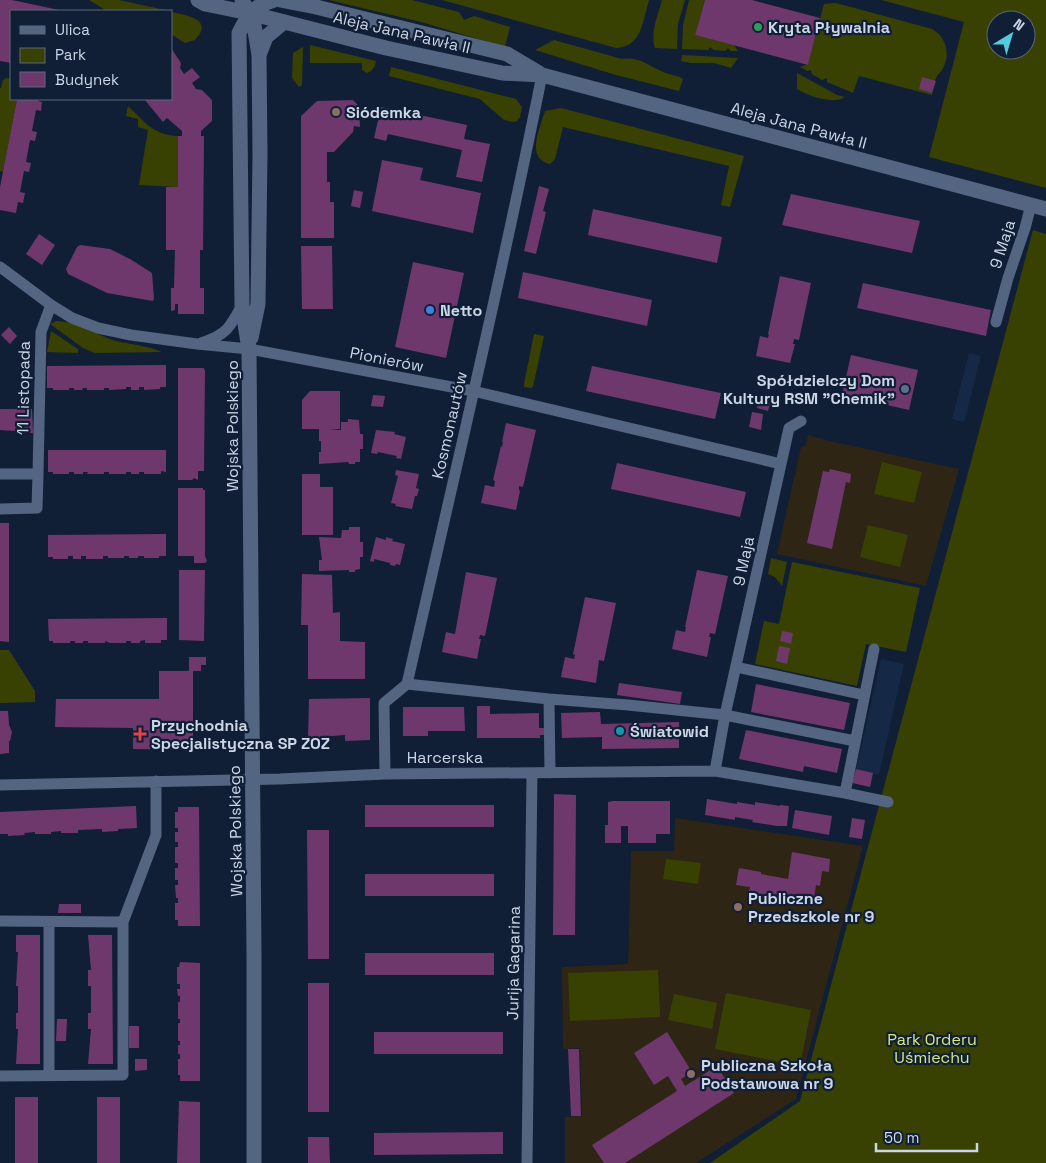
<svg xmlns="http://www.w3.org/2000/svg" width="1046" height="1163" viewBox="0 0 1046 1163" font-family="'Space Grotesk',sans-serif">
	<rect width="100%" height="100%" fill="#101f36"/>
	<path fill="#152845" d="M969,353L981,356L964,422L952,419Z
		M881,659L904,664L879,775L856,769Z"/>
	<path fill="#2e2515" d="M808,435L829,441L959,469L926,586L777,554L801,447L806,445Z
		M675,818L863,846L796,1099L696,1163H565V1117L582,1116L580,1048L563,1049L562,967L628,964L631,851H674Z"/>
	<path fill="#394102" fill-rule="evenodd" d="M89,0H119L170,11H107Z
		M329,0H412L459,12L464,20L474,16L510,27L505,47L421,22Z
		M442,0H649C643,20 642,47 616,48Z
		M662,0H685L678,24L677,49L655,48C650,33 658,15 662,0Z
		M689,0H705L695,35L734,45L738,51H731L728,48L725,51L714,50L710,47L708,50L682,49L683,25Z
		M881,0H1046V188L929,157L964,22ZM996,20H1026V50H996Z
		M836,3L932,29C947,37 951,56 942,70C941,72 938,74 937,76C934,81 933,89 932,95L859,76L853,93L827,82V78L822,80L812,74L811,70L807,71L800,67L808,64L824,4Z
		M171,12C186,15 215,19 195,40L185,43L171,34Z
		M554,40L622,59C637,56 648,65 661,71C667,74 674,75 680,77L683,79L679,91L616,75L535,50Z
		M310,45L376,61C375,67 372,71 367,73L362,70V63H310Z
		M303,47L302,85L299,87L292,78L293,53Z
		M682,55L738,58L731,68L714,63H691L681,61Z
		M391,67L516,99L522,107L520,117L517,121L513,122L504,120L480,99L389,76Z
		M797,73L837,95L845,97C832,105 809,96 797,89Z
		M6,78L11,79V99H17L3,172L0,171V88H1L3,80Z
		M128,106C145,122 153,135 178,136V187L139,185L148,130L138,127V119L126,116Z
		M561,108L744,156L730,207L721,205L729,166L563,127L555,159L550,164C525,159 540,128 545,111Z
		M1033,230L1046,234V1163H710L800,1101Z
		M56,321C72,320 99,336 116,341C125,343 157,348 161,352L95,353L83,348L50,324Z
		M51,331L78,349V353L47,352Z
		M534,334L544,336L533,387L531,388L524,387V384Z
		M882,462L922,472L914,503L874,494Z
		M868,525L908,535L900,567L860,557Z
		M771,558L787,562L782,586L775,577L768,574Z
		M792,562L920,588L906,652L866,644L857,686L755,664L764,621L779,624Z
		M0,650H9L35,691V702L0,703Z
		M666,859L701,863L698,884L663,879Z
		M658,970L660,1017L570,1021L568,973Z
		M726,993L811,1010L800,1066L715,1049Z
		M674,994L717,1003L712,1029L668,1020Z"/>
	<path fill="#6e386d" d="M0,0H12L64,11H11V63L0,61Z
		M705,0H752L820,18L808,65L695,35Z
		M171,48L181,63L180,68L184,74L192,68L200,77L192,83L196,89L202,90L212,100V121L201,131V136H204L203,250H200V288H204V314H178V304H175V310L171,311V288H174L175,250H166V187H178V136H182V131L167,118L163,122L144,99H171Z
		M922,77L936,81L932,93L919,89Z
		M17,99H38V101L42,102L41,111L36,110L32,131L37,132L35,141L30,140L26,162L31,163L29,172L24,171L20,192L25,193L23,203L18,202L16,213L0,210V187Z
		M353,100L359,106L360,127L354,126L353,132L334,152H327V182H330V202H334V238H301V116L317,101Z
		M381,107L467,125L464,139L490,144L482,182L456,177L462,150L388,134L386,141L374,138Z
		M382,160L423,168L420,180L481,193L473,233L372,211Z
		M539,186L549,189L543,211L546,212L536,254L524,251Z
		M354,190L363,192L360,208L351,206Z
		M791,194L920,221L912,253L782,225Z
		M593,209L722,237L717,263L588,235Z
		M39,234L55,245L42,265L26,254Z
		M80,245L110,249L130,259L152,273L154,298L153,301L107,293L68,274L66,269L77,247Z
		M301,246H332L333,309H302Z
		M413,262L464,273L446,358L395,347Z
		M523,272L652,300L647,326L518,298Z
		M780,276L811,283L799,340L794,339L793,344H795L790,363L756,356L760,336L768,338L769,334H768Z
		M863,283L991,310L986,336L857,308Z
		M9,327L17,336L10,344L1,335Z
		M851,355L918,370L909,410L842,395Z
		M166,365V387H160V389L144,390V387H139V390H131V387H126V389L109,390V388H104V390H87V388H83L82,390H74V388H69V390H53V388H47V366Z
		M592,366L721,393L715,419L586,391Z
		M178,368H204L205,371L204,471H198V480L194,478L192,480H178Z
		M310,391H340V429L329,430H341V422H348V419L359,420L360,434H363V449H360V462H355V464H349L348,462L319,464V452H321V441H319V429H302V400Z
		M373,395L385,396L383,407L371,406Z
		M759,401L770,403L768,411L757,408Z
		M0,409H32L33,433H15V431L0,430Z
		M752,412L763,414L761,430L749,427Z
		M506,423L536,430L523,487L519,486V490L520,491L516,510L481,503L485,485L494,487L495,481L493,480L501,446L502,447L503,442H502Z
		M376,430L395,432L394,434L406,437L401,459L396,458L397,456L378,452L377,454L371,453Z
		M48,450H166V472L161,471V474H144V472H139V474H131V472H126V474H109V472H104V474H87L88,472H83V474H74V472H69V474H53V472H48Z
		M617,463L746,492L740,517L611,489Z
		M830,469L851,474L850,483L846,482L832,549L807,543L823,471L829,472Z
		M396,470L419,474L416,488L419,489L417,496H415L412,509L395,506L396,504L391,503L398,476L395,475Z
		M302,474H320V487H333V535H302Z
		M178,488H203V490H205V556L207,561L205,563H194V556H178Z
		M0,523H9V642L0,641Z
		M349,527H360V542H363V557H360V569L355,570V572H349V570L319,571V560H322L319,537L341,538L342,530H349Z
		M166,534V556H159V558H144V556H138V558H129V556H124V558H108V556H103V559H86V556H81V559H73V556H68V559H53V557H48V535Z
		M376,537L386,540V537L393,539L392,541L405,544L400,565L396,564L395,566L390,565V563L374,559V562L370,561Z
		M179,570H205L204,641L179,640Z
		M697,570L728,576L715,634L710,633L709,637H711L707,657L672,649L676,630L685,632L686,627H685Z
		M466,572L497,578L485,636L480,635L479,639H481L477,659L442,652L446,632L455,634Z
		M302,574L332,575L333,613L340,612V641L365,642V679H308V625H301Z
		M585,597L616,603L604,661L599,660L596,683L561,677L565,657L574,659L575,655L573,654Z
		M167,618V640H161V643H145V640L140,641V643H131V641H126V643H110L105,641V643H88V641H83V643H75V641H70V643H53V641H49L48,619Z
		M782,631L793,633L791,644L780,641Z
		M779,646L790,648L787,664L776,661Z
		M189,657H206V665H201V671H193V750L133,749V728L55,727L56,699H159V671H189Z
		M619,683L682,692L680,704L617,695Z
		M756,684L850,703L844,730L751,712Z
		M370,698V740L345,741V735L308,738L309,699Z
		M477,706H490V714L539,713V728H544V735H540V738H477Z
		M403,707H464L465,731H428V736H403Z
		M0,711H8L9,725L12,732L10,741H9V753L0,754Z
		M600,712L601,724L679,722V748L602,749V737L562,738L561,713Z
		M746,730L842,749L837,773L804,766L803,772L739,759Z
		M856,769L873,773L870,787L852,783Z
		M554,794L576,795L575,935H553Z
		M707,799L737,804V802L755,805V802L780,806V805L789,806L787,826H777L752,822L753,820L735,817V820L705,815Z
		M613,801H670V834H656V843H628V826H621V843H605V825H608V802Z
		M365,805H494V827H365Z
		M136,806L137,828L118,829V831L102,832V829L78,830V833H61V831L51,832V834H35V832L24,833L25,835L8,836V834H0V812Z
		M178,807H199L200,926H178V920H175V903H178V898H176L175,885H178V880H175V868H178V863H175V847H178V842H175V832H178V828H175V812H178Z
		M795,810L832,816L829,835L792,828Z
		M852,818L865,820L862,839L849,837Z
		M307,830H329V959H308Z
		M792,852L830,859L829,872L822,871L820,886L816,885L813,906L748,896L750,887L736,885L739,868L761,872V874L788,879Z
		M365,874H494V896H365Z
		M59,904H81V913H58Z
		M16,935H40V1064H16L18,1029H16V1013H18V986H16L18,952H16Z
		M88,935H112L113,1064H88L91,1029H88V1013H91V986H88V970H91Z
		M365,953H494V975H365Z
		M180,962L200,963V1081H180V1075H178V1059H180V1054H178V1045H180V1041H178V1023H180V1019H178V1002H180V996H178L177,989H180V984H177V967H179Z
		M308,983H329V1112H308Z
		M57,1019H67L66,1041H56Z
		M129,1026H139V1048H129Z
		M374,1032H503V1054H374Z
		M667,1032L692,1072L681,1079L685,1086L717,1066L734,1093L625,1163H604L592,1145L677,1091L668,1076L654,1085L634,1053Z
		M568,1049H579L581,1116H571Z
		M135,1059H147V1070L135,1071Z
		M15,1097H38V1163H15Z
		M97,1097H120V1163H97Z
		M179,1101L200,1102V1163H177Z
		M503,1132V1154L374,1155V1133Z
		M308,1137H329L330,1163H308Z"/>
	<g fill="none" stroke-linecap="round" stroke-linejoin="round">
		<path stroke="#536580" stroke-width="11" d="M0,267L51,305L72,318L98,328L131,335L197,344L249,349L473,391L781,464
			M996,322L1008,278L1025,228L1031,205
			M201,343C226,335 230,328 242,305
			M0,474H38L41,332L51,305
			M0,509L37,508L38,474
			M736,667L864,695
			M407,684L549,699
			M715,771L725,715L781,464L789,428L801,421
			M550,773L549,699L628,705L725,715L855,741
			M385,774L384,703L407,684C453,481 501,279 542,75
			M0,785L280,779L385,774L715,771L845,793L888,802
			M845,793L874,649
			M0,921L123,922
			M49,922V1075
			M0,1076L123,1075V922L156,835V781
			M527,1163L532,773"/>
		<path stroke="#536580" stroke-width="15" d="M242,0L254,25L259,55L260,154L258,304L251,338
			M259,55L266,37L284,22
			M254,1163V954L249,349L242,305L239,33C249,13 252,7 274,0"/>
		<path stroke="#536580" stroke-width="15" d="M198,0L205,4L249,13L386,48L502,73L542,75L1046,209
			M280,0L316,7L507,54L539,73"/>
	</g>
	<circle fill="#2e9e5b" stroke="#101f36" stroke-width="2" cx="758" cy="27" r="5"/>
	<g fill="#8d6e63" stroke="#101f36" stroke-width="2">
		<circle cx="336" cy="112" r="5"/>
		<circle cx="738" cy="907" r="5"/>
		<circle cx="691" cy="1074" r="5"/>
	</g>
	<circle fill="#3f7fe0" stroke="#101f36" stroke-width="2" cx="430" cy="310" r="5"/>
	<circle fill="#5c6f8a" stroke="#101f36" stroke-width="2" cx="905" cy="389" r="5"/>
	<circle fill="#0f9aa8" stroke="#101f36" stroke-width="2" cx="620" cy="731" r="5"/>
	<path fill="#e0444e" stroke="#101f36" stroke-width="2" d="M137.5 726.5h5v5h5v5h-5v5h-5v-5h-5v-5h5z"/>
	<g text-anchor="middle" stroke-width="4.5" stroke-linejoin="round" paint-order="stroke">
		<g font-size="16" font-weight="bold" fill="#ccd6e6" stroke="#101f36" text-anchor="start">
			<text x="768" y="33">Kryta Pływalnia</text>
			<text x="346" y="118">Siódemka</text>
			<text x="440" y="316">Netto</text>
			<text x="895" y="386" text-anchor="end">Spółdzielczy Dom<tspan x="895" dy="18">Kultury RSM "Chemik"</tspan></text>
			<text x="151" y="731">Przychodnia<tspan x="151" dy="18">Specjalistyczna SP ZOZ</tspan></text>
			<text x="630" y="737">Światowid</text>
			<text x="748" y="904">Publiczne<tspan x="748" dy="18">Przedszkole nr 9</tspan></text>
			<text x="701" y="1071">Publiczna Szkoła<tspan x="701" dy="18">Podstawowa nr 9</tspan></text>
		</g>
		<g font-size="16" fill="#ccd6e6" stroke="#101f36">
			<text transform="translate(402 32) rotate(13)" y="6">Aleja Jana Pawła II</text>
			<text transform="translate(799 125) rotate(15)" y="6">Aleja Jana Pawła II</text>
			<text transform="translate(1002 244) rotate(-72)" y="6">9 Maja</text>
			<text transform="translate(387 359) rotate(11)" y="6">Pionierów</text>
			<text transform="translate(23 388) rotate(-89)" y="6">11 Listopada</text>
			<text transform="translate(449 425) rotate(-77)" y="6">Kosmonautów</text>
			<text transform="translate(232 426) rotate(-90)" y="6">Wojska Polskiego</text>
			<text transform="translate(743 561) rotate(-78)" y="6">9 Maja</text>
			<text x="445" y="763">Harcerska</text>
			<text transform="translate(235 831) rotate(-91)" y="6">Wojska Polskiego</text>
			<text transform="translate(513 963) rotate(-89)" y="6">Jurija Gagarina</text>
		</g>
		<g font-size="16" fill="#d7ea7e" stroke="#101f36">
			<text x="932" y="1045">Park Orderu<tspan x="932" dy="18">Uśmiechu</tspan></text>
		</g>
	</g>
	<rect x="10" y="10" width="162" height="90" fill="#101f36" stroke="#5b687c"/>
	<rect x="20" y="26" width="25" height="8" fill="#536580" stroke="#5b687c"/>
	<text x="55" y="35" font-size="15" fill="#ccd6e6">Ulica</text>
	<rect x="20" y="48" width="25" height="15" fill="#394102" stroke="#5b687c"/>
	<text x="55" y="60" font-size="15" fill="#ccd6e6">Park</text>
	<rect x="20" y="72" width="25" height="15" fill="#6e386d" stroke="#5b687c"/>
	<text x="55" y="85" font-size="15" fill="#ccd6e6">Budynek</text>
	<g transform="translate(1011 35) rotate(38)"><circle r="24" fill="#101f36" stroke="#5b687c"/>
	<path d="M0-4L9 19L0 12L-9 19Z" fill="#53cbda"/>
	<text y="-8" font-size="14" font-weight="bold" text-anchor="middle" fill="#ccd6e6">N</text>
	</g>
	<path d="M876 1143v8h101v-8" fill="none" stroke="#ccd6e6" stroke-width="2.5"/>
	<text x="884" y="1143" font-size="15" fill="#ccd6e6" stroke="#101f36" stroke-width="4" paint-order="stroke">50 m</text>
</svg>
